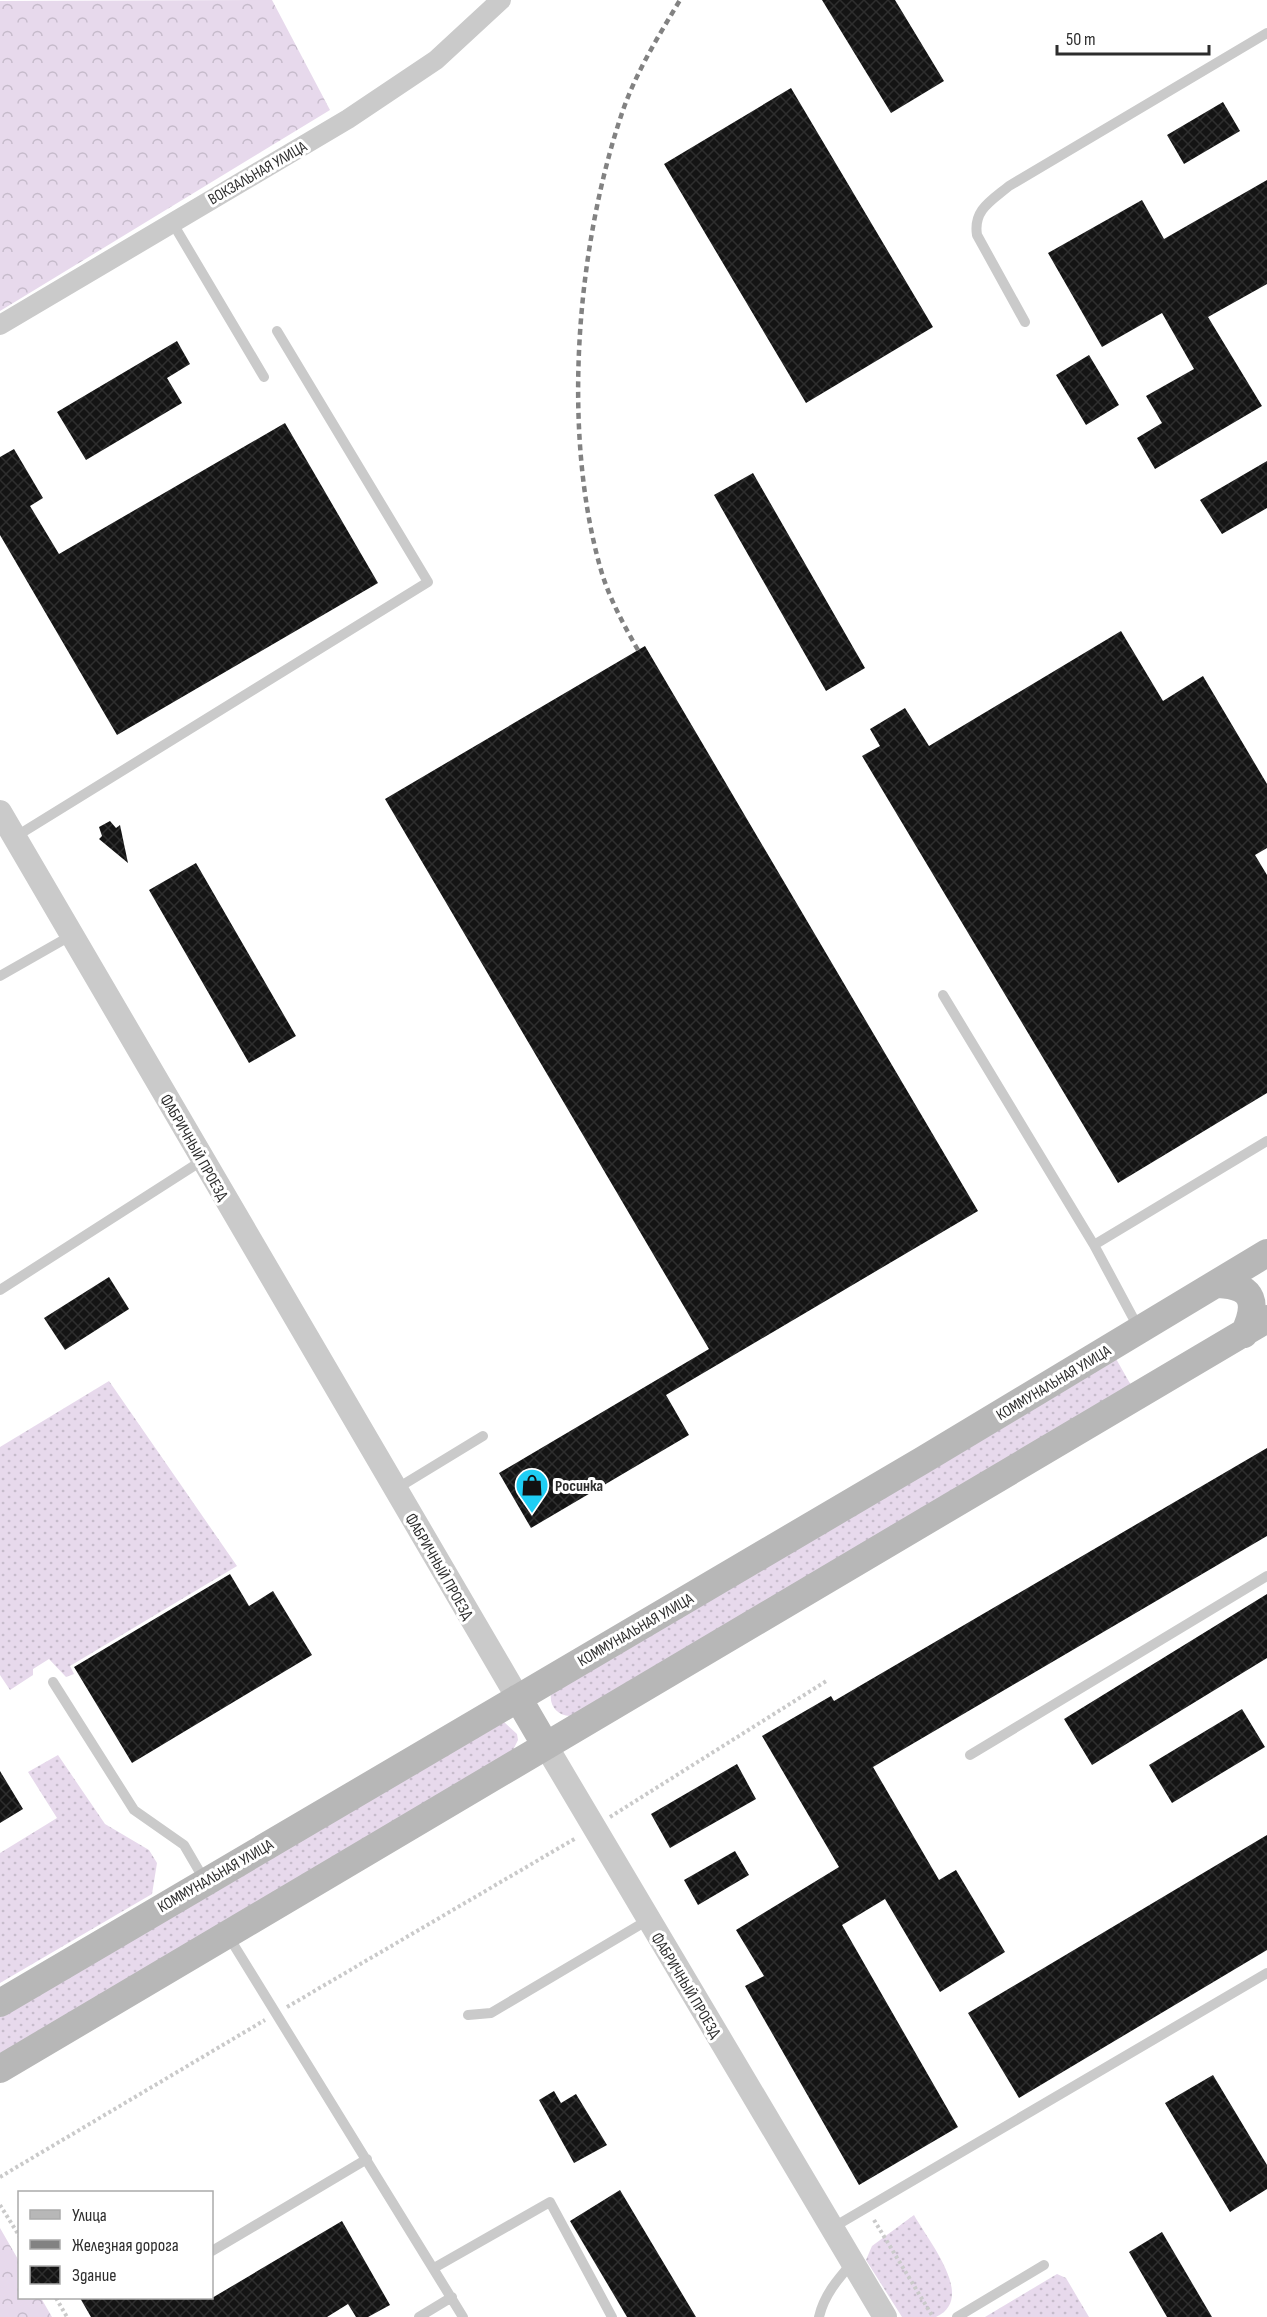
<svg xmlns="http://www.w3.org/2000/svg" width="1267" height="2317" viewBox="0 0 1267 2317" font-family="'Sofia Sans Condensed',sans-serif">
	<defs>
		<pattern id="grass-dots" width="8" height="8" patternUnits="userSpaceOnUse" patternTransform="scale(1.5)"><rect width="8" height="8" fill="#e7d9ec"/><path d="M2 2h.1M6 6h.1" fill="none" stroke="#c6bbcb" stroke-width="1.8" stroke-linecap="round"/></pattern>
		<pattern id="forest-crowns" width="20" height="18" patternUnits="userSpaceOnUse" patternTransform="scale(1.5)"><rect width="20" height="18" fill="#e7d9ec"/><path d="M2 6a3 3 0 1 1 6 0M12 15a3 3 0 1 1 6 0" fill="none" stroke="#c6bbcb"/></pattern>
		<pattern id="building-cross-hatch" width="8" height="8" patternUnits="userSpaceOnUse" patternTransform="scale(1.5)"><rect width="8" height="8" fill="#141414"/><path d="M0 0l8 8M0 8l8-8" fill="none" stroke="#2e2e2e"/></pattern>
	</defs>
	<rect width="100%" height="100%" fill="#fff"/>
	<path fill="url(#grass-dots)" d="M1115,1357L1132,1387L570,1716C558,1716 549,1706 551,1694Z
		M109,1381L237,1566L70,1666L74,1674L66,1677L49,1659L33,1669V1675L10,1690L0,1675V1447Z
		M504,1722L517,1734L518,1740L512,1752L0,2055V2015Z
		M58,1755L105,1824L149,1850L157,1863L152,1894L0,1983V1853L57,1818L28,1772Z
		M914,2215C928,2241 977,2298 936,2317H902L866,2260L872,2246Z
		M1057,2274L1066,2278L1089,2317H985Z"/>
	<path fill="url(#forest-crowns)" d="M272,0L330,110L0,311V1Z
		M0,2228L19,2261L20,2298H41L52,2317H0Z"/>
	<path fill="url(#building-cross-hatch)" d="M822,0H895L944,81L891,113Z
		M791,88L933,327L806,403L664,164Z
		M1223,102L1240,131L1184,164L1167,135Z
		M1267,180V284L1208,317L1262,406L1155,469L1137,438L1162,423L1146,396L1194,369L1162,313L1102,347L1048,253L1142,200L1164,239Z
		M177,341L190,364L167,378L182,403L86,460L57,412Z
		M1089,355L1119,405L1086,425L1056,375Z
		M285,423L378,583L117,735L0,535V457L14,449L43,498L30,506L59,554Z
		M1267,461V508L1222,534L1200,500Z
		M753,473L865,668L826,691L714,495Z
		M1121,631L1163,701L1203,676L1267,784V848L1255,855L1267,875V1093L1118,1183L862,756L880,746L870,729L905,708L929,746Z
		M645,646L978,1211L666,1395L689,1435L531,1528L499,1473L709,1349L385,799Z
		M110,821L116,828L120,825L128,863L99,839L102,836L99,827Z
		M196,863L296,1036L249,1063L149,890Z
		M109,1277L129,1309L65,1350L44,1318Z
		M1267,1448V1536L873,1767L939,1880L956,1870L1005,1952L940,1992L885,1899L842,1925L958,2127L859,2185L745,1986L764,1976L736,1930L839,1867L762,1736L831,1696L834,1701Z
		M230,1574L249,1606L273,1591L312,1655L132,1763L74,1667Z
		M1267,1594V1658L1092,1765L1064,1719Z
		M1242,1709L1265,1747L1172,1803L1149,1765Z
		M737,1764L756,1799L670,1848L651,1814Z
		M0,1771L23,1809L0,1823Z
		M1267,1835V1950L1019,2098L968,2013Z
		M735,1851L749,1875L698,1905L684,1880Z
		M1213,2075L1267,2165V2189L1230,2212L1165,2103Z
		M554,2091L561,2103L576,2094L607,2145L574,2163L539,2100Z
		M620,2190L696,2317H627L570,2221Z
		M342,2221L390,2305L368,2317H356L348,2304L327,2317H91L80,2298H212Z
		M1162,2232L1212,2317H1167L1129,2252Z"/>
	<g fill="none" stroke-linecap="round" stroke-linejoin="round">
		<path stroke="#cacaca" stroke-width="4" stroke-dasharray="3 3" stroke-linecap="butt" d="M610,1817L828,1680
			M287,2007L576,1838
			M0,2177L265,2020
			M0,2205L20,2237
			M874,2220L933,2317
			M56,2298L67,2317"/>
		<path stroke="#cacaca" stroke-width="10" d="M172,222L264,377
			M1025,322L977,235C973,210 991,201 1009,186L1267,33
			M15,837L428,582L277,331
			M0,976L72,935
			M943,995L1094,1245L1138,1327
			M1094,1245L1267,1141
			M0,1290L203,1160
			M396,1489L483,1436
			M53,1682L134,1810L184,1845L205,1881
			M970,1755L1267,1576
			M227,1934L463,2317
			M468,2015L491,2013L648,1920
			M832,2228L1267,1973
			M212,2251L367,2159
			M434,2268L550,2202L612,2317
			M419,2317L452,2297
			M819,2317C824,2295 838,2279 852,2263
			M957,2317L1044,2265"/>
		<path stroke="#cacaca" stroke-width="20" d="M0,325L348,119L436,60L501,0"/>
		<path stroke="#cacaca" stroke-width="24" d="M0,812L518,1698
			M546,1746L885,2317"/>
		<path stroke="#b7b7b7" stroke-width="28" d="M1219,1284C1255,1286 1258,1304 1244,1334
			M518,1698L546,1746
			M0,2003L923,1460L1267,1253
			M0,2069L1267,1319"/>
		<path stroke="#828282" stroke-width="4.5" stroke-dasharray="6 4.5" stroke-linecap="butt" d="M638,650C622,622 607,594 599,563C562,427 577,246 622,113C636,72 658,37 680,0"/>
	</g>
	<defs>
		<symbol id="shop-pin" viewBox="-11 -11 22 30"><path d="M0 17L-7.5 6A9.5 9.5 0 1 1 7.5 6Z" fill="#1ecef5" stroke="#fff"/><path d="M-5-2.5h2.3a2.7 3.5 0 0 1 5.4 0H5L5.5 6h-11ZM-1.5-2.5h3a1.5 2.3 0 0 0-3 0Z" fill="#111"/></symbol>
	</defs>
	<g fill-rule="evenodd">
		<use href="#shop-pin" x="513" y="1466" width="38" height="52"/>
	</g>
	<g text-anchor="middle" stroke-width="6" stroke-linejoin="round" paint-order="stroke">
		<g font-size="16" fill="#2d2d2d" stroke="#fff">
			<text transform="translate(257 172) rotate(-30)" y="6">ВОКЗАЛЬНАЯ УЛИЦА</text>
			<text transform="translate(195 1147) rotate(60)" y="6">ФАБРИЧНЫЙ ПРОЕЗД</text>
			<text transform="translate(1053 1382) rotate(-31)" y="6">КОММУНАЛЬНАЯ УЛИЦА</text>
			<text transform="translate(440 1566) rotate(60)" y="6">ФАБРИЧНЫЙ ПРОЕЗД</text>
			<text transform="translate(635 1629) rotate(-30)" y="6">КОММУНАЛЬНАЯ УЛИЦА</text>
			<text transform="translate(215 1875) rotate(-30)" y="6">КОММУНАЛЬНАЯ УЛИЦА</text>
			<text transform="translate(687 1985) rotate(59)" y="6">ФАБРИЧНЫЙ ПРОЕЗД</text>
		</g>
		<g font-size="16" font-weight="bold" fill="#2d2d2d" stroke="#fff" text-anchor="start">
			<text x="555" y="1491">Росинка</text>
		</g>
	</g>
	<rect x="18" y="2191" width="195" height="108" fill="#ffffff" stroke="#ababab" stroke-width="1.5"/>
	<rect x="30" y="2210" width="30" height="9" fill="#b7b7b7" stroke="#ababab" stroke-width="1.5"/>
	<text x="72" y="2221" font-size="18" fill="#2d2d2d">Улица</text>
	<rect x="30" y="2240" width="30" height="9" fill="#828282" stroke="#ababab" stroke-width="1.5"/>
	<text x="72" y="2251" font-size="18" fill="#2d2d2d">Железная дорога</text>
	<rect x="30" y="2266" width="30" height="18" fill="url(#building-cross-hatch)" stroke="#ababab" stroke-width="1.5"/>
	<text x="72" y="2281" font-size="18" fill="#2d2d2d">Здание</text>
	<path d="M1057 45v9h152v-9" fill="none" stroke="#2d2d2d" stroke-width="3"/>
	<text x="1066" y="45" font-size="18" fill="#2d2d2d" stroke="#ffffff" stroke-width="4.5" paint-order="stroke">50 m</text>
</svg>
